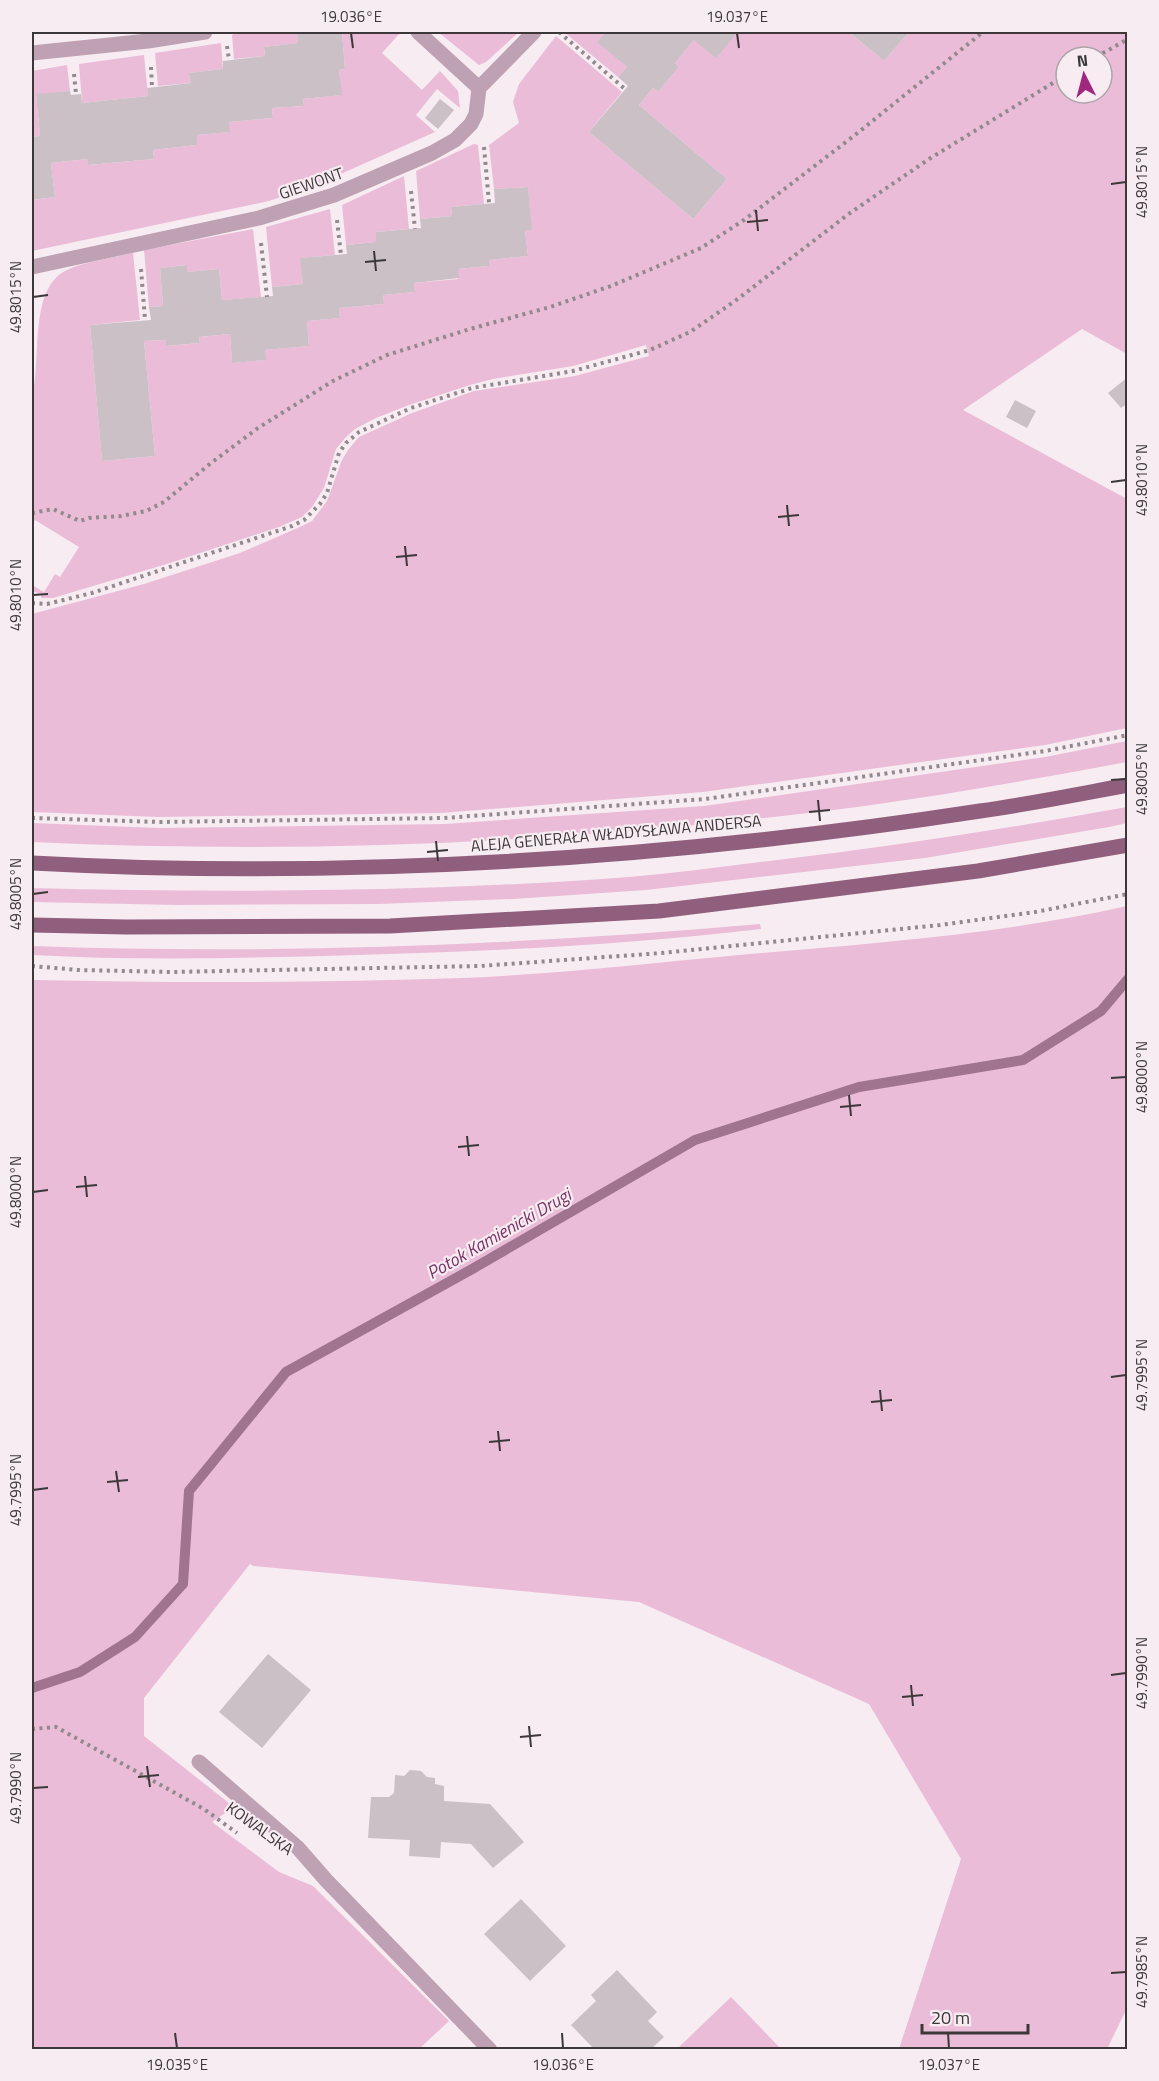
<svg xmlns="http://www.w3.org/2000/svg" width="1159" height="2081" viewBox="0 0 1159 2081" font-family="'Titillium Web',sans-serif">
	<rect width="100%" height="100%" fill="#f7ecf2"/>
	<path fill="#eabcd7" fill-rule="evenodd" d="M238,32H297L298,43L264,47L265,56L234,59L232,35Z
		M342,32H398L400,33L382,53L422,90L440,71L458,91L460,108L437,89L416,115L435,132L316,185L269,201L32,251V200L55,197L51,163L88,159L89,165L154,159L153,150L197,145V135L229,132V122L273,118L272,108L304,106L303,99L341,95L339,70L345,69Z
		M438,32H519L486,62L479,65Z
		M564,32H606L598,42L627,67L618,77Z
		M737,32H849L884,61L909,32H1127V354L1082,329L963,410L1127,499V728L1045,745L703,792L441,813L158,817L32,812V614L144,584L240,553L302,526L312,521L327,501L342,460L348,450L359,437L412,413L474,391L575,376L649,356L646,345L573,366L493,379L470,385L409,405L376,418L355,429L345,438L336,449L324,488L312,507L302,517L279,527L170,563L53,598H41V594L32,591V585L44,592L55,574L60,577L79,547L35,520L32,525V397C42,362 28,291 65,271C79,263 117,257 133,253L140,320L90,325L102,461L155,456L144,341L166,340L167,346L200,343L199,337L230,334L232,363L265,360V350L309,346L307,321L340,318L339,308L384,304L383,295L415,292L414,283L458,279V269L489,266V260L528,256L525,230H531L528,187L494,189L489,145L519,123L513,102L519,84L556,36L622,92L589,132L693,219L727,179L639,105L653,88L658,92L679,67L675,63L694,40ZM1066,57H1102V93H1066Z
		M221,43L223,69L190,73L191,83L158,86L155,53Z
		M144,55L148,96L82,103L79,64Z
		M67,65L70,91L36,95L40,136L32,137V71Z
		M474,144L478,145L484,204L451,207L452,216L420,219L416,171Z
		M404,176L409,229L376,232V242L346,245L342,205Z
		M330,209L335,255L301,258L303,284L272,287L266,227Z
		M253,229L261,297L222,300L219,269L187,272L186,265L160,268L163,306L149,307L144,250Z
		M1127,741V762C1024,781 920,800 816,812C556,844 293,854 32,842V823L158,828L445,824L704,806L1045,757Z
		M1127,807V823L1109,827L925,858L646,890L513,899L378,904L177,905L32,902V888C231,893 430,892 629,877C678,873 728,866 777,860C895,846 1011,828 1127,807Z
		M1127,906L1128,2006L1107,2049H899L961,1859L869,1704L639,1602L253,1566L250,1564L144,1698V1736L234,1807L212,1822L279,1872L313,1886L449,2021L419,2049H32V980C175,983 319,983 463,978C558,974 654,963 749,954C876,943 1003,934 1127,906Z
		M760,924L761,929C627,945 493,951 358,955C249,958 140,961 32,955V946C275,955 518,945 760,924Z
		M731,1997L781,2049H677Z"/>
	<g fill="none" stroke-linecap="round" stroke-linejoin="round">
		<path stroke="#a0748f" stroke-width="10" d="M32,1688L80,1672L135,1637L183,1584L189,1491L286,1372L474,1268L695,1140L859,1087L1023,1060L1101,1011L1128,979"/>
	</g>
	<path fill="#cbc0c6" d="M308,32H342L345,69L339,70L342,95L303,99L304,106L272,108L273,118L229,122L230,132L197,135V145L153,150L154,159L88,165V159L51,163L55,197L32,200V137L40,136L36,94L70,91L71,95L81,94L82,103L148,96L147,88L191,83L189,73L223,69V61L265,56L264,47L298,43L297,34L308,33Z
		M606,32H738L716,58L694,40L675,63L679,67L658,92L653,88L639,105L727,179L693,219L589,132L628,86L618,77L627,67L597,42Z
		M849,32H909L884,61Z
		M440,99L454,110L438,129L425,118Z
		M528,187L532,230H525L528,256L489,260V266L458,269L459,278L414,283L415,292L383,295L384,304L339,308L340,318L307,321L309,346L265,350L266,360L232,363L230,334L199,337L200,343L166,346V340L144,341L155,456L102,461L90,325L151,320L149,307L163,306L160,268L187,265V272L219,269L222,300L273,296L272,287L303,284L300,258L347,254L346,245L376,242V232L421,228L420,219L452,216L451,207L495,203L494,189Z
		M1128,377V403L1121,408L1108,393Z
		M1015,400L1036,411L1027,428L1006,417Z
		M268,1654L311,1690L262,1748L219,1712Z
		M410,1770L421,1771L427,1777L435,1778V1784L444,1786V1801L490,1804L524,1842L493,1868L471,1844L441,1842L440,1858L409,1856L410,1840L368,1838L371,1797H389L394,1793L395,1775L404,1776Z
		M521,1899L566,1946L530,1981L484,1934Z
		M617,1970L657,2012L648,2021L664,2037L650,2050H630L628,2047L625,2050H595L571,2025L596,2001L591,1995Z"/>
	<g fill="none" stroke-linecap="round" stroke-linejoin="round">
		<path stroke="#90898d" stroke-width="4" stroke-dasharray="3 4.5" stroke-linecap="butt" d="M303,32V34
			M559,32L625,89
			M227,46L229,60
			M1096,57L1128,39
			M151,67L152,87
			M74,74L76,94
			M484,147L489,203
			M411,191L415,229
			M337,220L341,255
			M261,243L267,297
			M141,269L145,320
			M32,513L53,509L80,521L89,518L121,516L146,511L164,502L211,463L258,428L333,381L387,355L470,329L550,307L611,286L701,248L744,220L855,135L983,32
			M32,603L47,604L92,593L292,526L304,520L320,504L327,493L339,453L346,443L359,432L411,408L472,388L573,371L650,350L690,332L735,301L850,213L929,159L1066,75
			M32,818L159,822L444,818L705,799L1045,751L1128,735
			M32,966L78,970L172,972L480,966L662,953L940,925L1035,912L1128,894
			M32,1729L56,1727L204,1809L237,1833"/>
		<path stroke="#bea1b2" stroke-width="15" d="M418,32L479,88
			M32,53L148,41L205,32
			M479,88L534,32
			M32,267L259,218L334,195L432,153L455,140L471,124L476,114L479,88
			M199,1762L298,1848L326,1880L490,2050"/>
		<path stroke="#915f7e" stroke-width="15" d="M32,863C348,880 667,859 980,811C1030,804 1079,794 1128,785
			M32,925L126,927L390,926L659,911L978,871L1128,845"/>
	</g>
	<path fill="none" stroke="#3c383a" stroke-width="2" d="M351,33L353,48M737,33L739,48M1111,184L1126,182M756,210L758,231M747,222L768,220M374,251L376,271M365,262L386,260M33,297L48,295M1111,482L1126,480M787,505L789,526M778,517L799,515M405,546L407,566M396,557L417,555M33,595L48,594M1111,780L1126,779M818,800L820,821M809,812L830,810M436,841L438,861M427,852L448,850M33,894L48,892M1111,1078L1126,1077M849,1095L851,1116M840,1107L861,1105M467,1136L469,1156M458,1147L479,1145M85,1176L87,1197M76,1187L97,1185M33,1192L48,1190M1111,1377L1126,1375M880,1390L882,1411M871,1402L892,1400M498,1431L500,1451M489,1442L510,1440M116,1471L119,1492M107,1482L128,1480M33,1490L48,1488M1111,1675L1126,1673M911,1685L913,1706M902,1697L923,1695M529,1726L531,1747M520,1737L541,1735M147,1766L150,1787M138,1777L159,1775M33,1788L48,1787M1111,1973L1126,1972M175,2033L177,2048M562,2033L563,2048M948,2033L949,2048"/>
	<g text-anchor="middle" stroke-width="4.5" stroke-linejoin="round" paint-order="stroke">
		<g font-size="16" fill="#3c383a" stroke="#f7ecf2">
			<text transform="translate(311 183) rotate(-19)" y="6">GIEWONT</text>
			<text transform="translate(616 833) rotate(-5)" y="6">ALEJA GENERAŁA WŁADYSŁAWA ANDERSA</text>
			<text transform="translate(260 1828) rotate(36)" y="6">KOWALSKA</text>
		</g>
		<g font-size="18" font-style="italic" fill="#7e3365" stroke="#f7ecf2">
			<text transform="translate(499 1234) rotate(-30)" y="6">Potok Kamienicki Drugi</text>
		</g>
	</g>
	<rect width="1159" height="2081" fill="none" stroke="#f7ecf2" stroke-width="66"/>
	<g transform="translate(1084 75) rotate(354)"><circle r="28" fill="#f7ecf2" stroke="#aca4a8" stroke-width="1.5"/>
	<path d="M0-4.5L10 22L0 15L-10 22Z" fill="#a0277d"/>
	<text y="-9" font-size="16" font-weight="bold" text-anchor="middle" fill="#3c383a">N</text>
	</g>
	<path d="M922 2024v9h106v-9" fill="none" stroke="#3c383a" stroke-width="3"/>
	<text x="931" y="2024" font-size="18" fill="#3c383a" stroke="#f7ecf2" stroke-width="4.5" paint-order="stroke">20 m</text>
	<rect x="33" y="33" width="1093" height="2015" fill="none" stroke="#3c383a" stroke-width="2"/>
	<g font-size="15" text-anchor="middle" fill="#3c383a">
		<text x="351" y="22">19.036°E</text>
		<text x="737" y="22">19.037°E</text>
		<text transform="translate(1142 182) rotate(-90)" y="5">49.8015°N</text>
		<text transform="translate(16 297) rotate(-90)" y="5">49.8015°N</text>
		<text transform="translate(1142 480) rotate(-90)" y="5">49.8010°N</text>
		<text transform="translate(16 595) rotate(-90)" y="5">49.8010°N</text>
		<text transform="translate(1142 779) rotate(-90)" y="5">49.8005°N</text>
		<text transform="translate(16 894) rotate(-90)" y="5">49.8005°N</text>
		<text transform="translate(1142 1077) rotate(-90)" y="5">49.8000°N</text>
		<text transform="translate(16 1192) rotate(-90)" y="5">49.8000°N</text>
		<text transform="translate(1142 1375) rotate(-90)" y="5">49.7995°N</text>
		<text transform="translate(16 1490) rotate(-90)" y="5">49.7995°N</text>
		<text transform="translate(1142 1673) rotate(-90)" y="5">49.7990°N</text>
		<text transform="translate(16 1788) rotate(-90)" y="5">49.7990°N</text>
		<text transform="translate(1142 1972) rotate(-90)" y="5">49.7985°N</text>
		<text x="177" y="2070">19.035°E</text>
		<text x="563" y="2070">19.036°E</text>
		<text x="949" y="2070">19.037°E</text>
	</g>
</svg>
